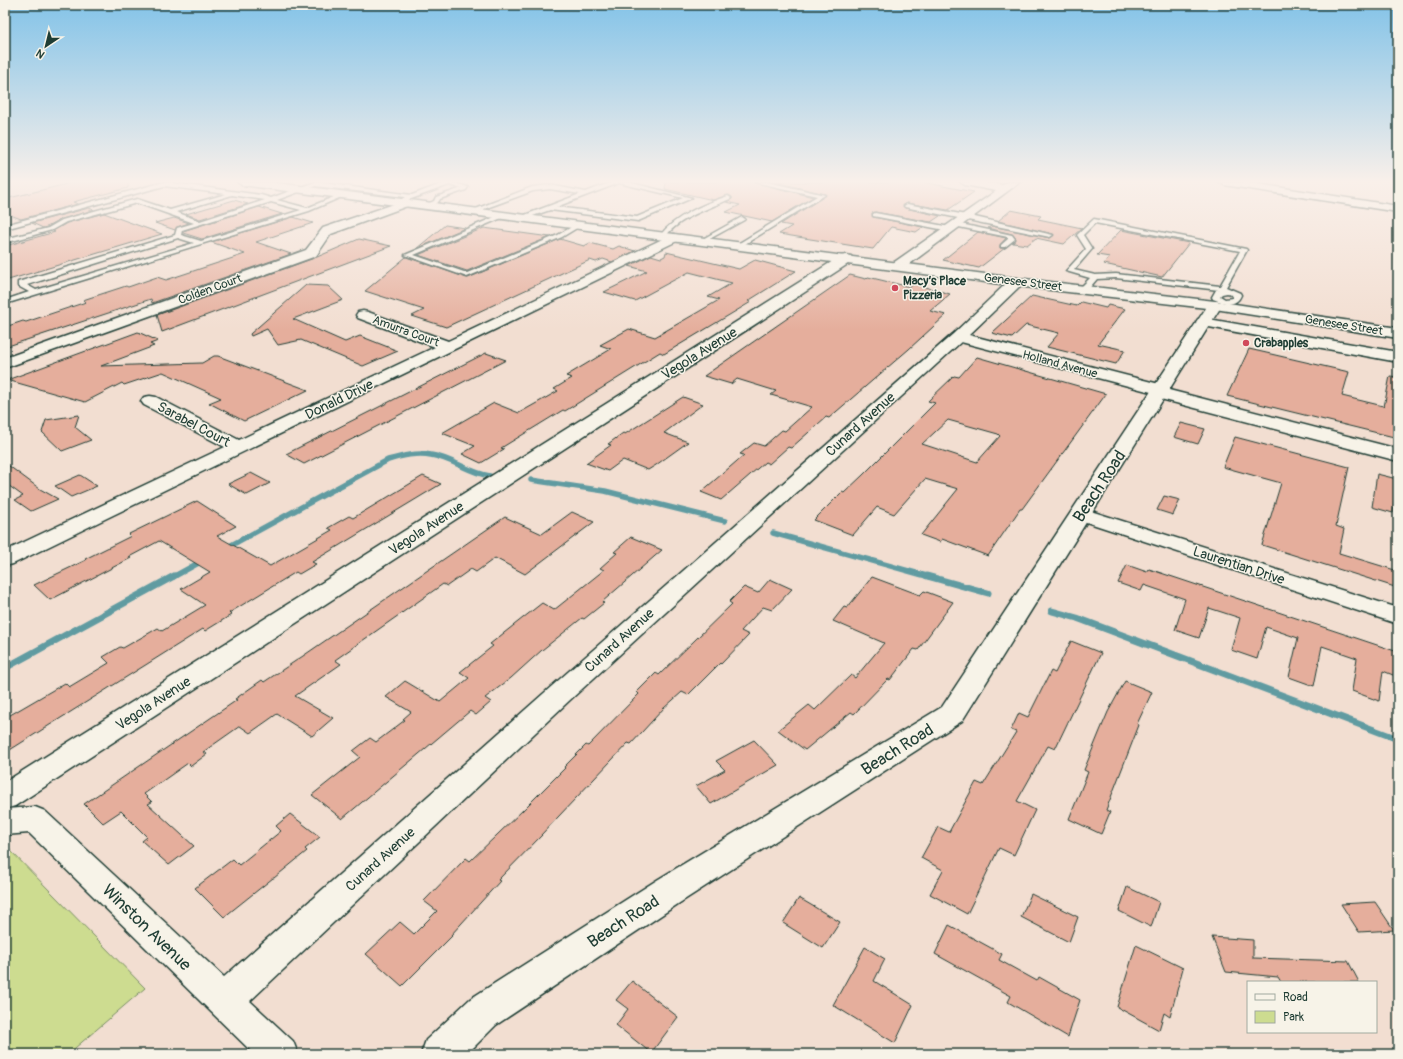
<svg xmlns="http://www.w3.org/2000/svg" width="1403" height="1059" viewBox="0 0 1403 1059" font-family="Pangolin,sans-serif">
	<rect width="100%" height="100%" fill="#f2ded1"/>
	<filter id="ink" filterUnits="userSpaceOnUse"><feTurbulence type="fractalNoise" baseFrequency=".025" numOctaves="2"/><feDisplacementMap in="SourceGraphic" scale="8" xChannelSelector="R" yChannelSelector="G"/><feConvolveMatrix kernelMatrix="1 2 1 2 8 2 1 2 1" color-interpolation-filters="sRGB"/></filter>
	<g filter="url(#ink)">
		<path fill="#eed0c1" d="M156,182L160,183L163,188L5,230V183Z"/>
		<path fill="#cddc90" stroke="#768c62" d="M5,845L145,988L68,1054H5Z"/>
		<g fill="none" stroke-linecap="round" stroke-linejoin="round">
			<path stroke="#609ba1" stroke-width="5.5" d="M531,480L605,491L725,521
				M773,533L930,577
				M226,548L388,460C402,456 417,452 431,455C452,458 469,473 490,476
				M173,577L202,561"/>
			<path stroke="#609ba1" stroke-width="7" d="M927,576L988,593
				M1052,611L1077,618L1398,739
				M5,668L174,576"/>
		</g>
		<path fill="#e5ae9c" stroke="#1f3d34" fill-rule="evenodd" d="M75,182H128V188L73,202L78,204L21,219L5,213V199Z
			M666,182H754L813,197L772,222L726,212L740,205L726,202L732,199V197L729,195L713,200L665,189Z
			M775,182H922L974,192L948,210L907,203L903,206L905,208L940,216L931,222L875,212L872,213L873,217L923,227L916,232L891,227L873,249L779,234L792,226L781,224L826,195L825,194Z
			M234,200L248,204L200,219L186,214Z
			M259,207L282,214L202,239L183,233V231Z
			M89,208L94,210L62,219L47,227L43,228L32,223Z
			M1011,210L1041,216L1038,219L1082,228L1064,244L1036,238L1027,245L1013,243L1016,239L1012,234L988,228L991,226L1050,238L1054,235L1053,234L998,221Z
			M104,213L162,234L5,281V246L55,232L53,231L67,223Z
			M293,217L313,223L256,242L291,254L152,303L151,299L5,347V327L23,321L26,322L86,302L83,300L126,286L128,287L157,277L166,280L245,254L211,242Z
			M174,218L189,223L177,227L175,230L155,223Z
			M445,225L465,228L416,249Z
			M484,228L550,237L467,271L418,255Z
			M1121,230L1189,243L1162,277L1104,264L1110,257L1097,255Z
			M978,232L1006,238L1000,245V248H1005L979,268L943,260Z
			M359,239L391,246L162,332L157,315L317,257Z
			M560,239L584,246L590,243L613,249L619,246L635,251L612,262L603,259L596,262L590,260L446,327L412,316L424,310L365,291L406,257L468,278Z
			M666,252L739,269L755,260L796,271L748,301L751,302L664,354L660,352L565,411L563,410L501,448L504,449L481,463L462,454L475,446L442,433L494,403L519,413L558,391L554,389L572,378L566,376L611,349L600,345L629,329L655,337L719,300L708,297L732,283L689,272L635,301L604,292L647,271L629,266L651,255L661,258L665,256Z
			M850,275L866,279L868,277L910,287L914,284L950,294L930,311L946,315L909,349L829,418L826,417L791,448L788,447L769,464L765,462L721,500L701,492L744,455L740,454L754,443L764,446L782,430L785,431L812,407L771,395L776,391L737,379L731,384L704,376Z
			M306,285L328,286L343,300L293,319L345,342L360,336L398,351L363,366L301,340L278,345L267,329L251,336L250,334Z
			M1032,296L1077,306L1081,302L1106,308L1108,305L1125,309L1098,344L1125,350L1116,364L1047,347L1059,333L1026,325L1012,338L992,333Z
			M138,332L158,341L150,344L154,346L101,366L202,363L214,356H218L308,390L244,421L209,403L221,398L163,372L124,385L122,383L85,402L7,380Z
			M1249,349L1349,372L1342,396L1383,406L1384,407L1390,376L1398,377V438L1227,396Z
			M486,353L506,360L304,464L286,454Z
			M977,357L1106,394L1022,509H1020L988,556L942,539L940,542L921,535L958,489L925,479L894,514L877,507L853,535L814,520L842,492L844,493L863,475L935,403L928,401L954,376L959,377ZM948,420L998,434L1000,436L977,462L922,444Z
			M683,397L703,404L664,433L688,442L656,465L648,470L623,460L608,471L586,463L611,445L608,444L623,433L625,434Z
			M79,415L75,427L91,440L62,451L42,432L46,420Z
			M1181,423L1205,429L1198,444L1174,437Z
			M1235,437L1349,467L1336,526L1344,529L1339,553L1398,571V588L1262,545L1281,483L1223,467Z
			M5,463L40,489L58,499L31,511L15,500L23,496L5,483Z
			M251,473L270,483L247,495L228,484Z
			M1377,474L1397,479L1393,513L1372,507Z
			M80,475L97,486L71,497L55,486Z
			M423,476L441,484L312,562L316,564L299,574L296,572L229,613L231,615L205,631L203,629L5,753V718L65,683L69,687L109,663L103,657L120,647L123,648L158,628L162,631L205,605L181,589L210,572L159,541L129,557L131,558L50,600L34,585L86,560L85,559L131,536L129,534L197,501L236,526L217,536L270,566L332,530L328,528L349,516L353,518Z
			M1164,496L1180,500L1173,515L1157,510Z
			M572,512L594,522L525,574L495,558L476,572L471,569L447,586L443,584L335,660L341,664L295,696L333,718L312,736L277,714L250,733L240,726L203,752L207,754L191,766L188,763L144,794L152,802L148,804L194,846L169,865L142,841L147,837L121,811L103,823L84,804L237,700L235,699L262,680L264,682L303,656L505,517L542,534Z
			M631,537L662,550L602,602L604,603L584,619L582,618L542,650L511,678L485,698L491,702L476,715L470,711L342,819L312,795L360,757L353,751L370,738L376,742L405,720L403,719L411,712L386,697L405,681L440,702L469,678L460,672L493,646L490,644L542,603L554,610L604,570L600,568L617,553L614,552Z
			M1127,565L1147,572L1149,569L1398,652V677L1383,671L1379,701L1352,691L1357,658L1322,646L1314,686L1289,677L1298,638L1266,627L1257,659L1231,650L1240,618L1209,608L1199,638L1175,630L1185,599L1144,585L1141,591L1118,583Z
			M872,577L920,595L924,591L953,602L918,650L914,649L890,680L888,679L854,714L851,712L805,750L778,730L809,705L815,710L851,675L855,678L884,643L833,621L844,607L847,608Z
			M770,579L792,589L772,610L763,607L741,631L749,635L721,664L720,663L688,695L682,692L664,708L631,744L628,743L541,835H542L498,880L500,881L451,935L452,936L402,986L366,954L400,922L414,934L437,911L424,901L466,858L470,861L524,809L565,768L564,767L586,745L588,746L639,694L637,692L656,673L659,675L732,604L729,602L744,587L758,593Z
			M1071,641L1101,653L1055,749L1048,746L1017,801L1035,810L1014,855L999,848L967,914L930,894L943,870L921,858L938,827L949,832L976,782L983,785L1016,732L1011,730L1019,713L1028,717L1051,671L1055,673Z
			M1125,681L1152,692L1137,724L1139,725L1106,810L1110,812L1101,834L1069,819L1088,772L1084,770L1100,731L1108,712Z
			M754,740L778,765L711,804L696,786L725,770L716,761Z
			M290,814L320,837L305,849L307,851L274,878H273L224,917L195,888L233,859L239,865L281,831L276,826Z
			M1127,887L1159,902L1151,927L1119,911Z
			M1031,894L1078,917L1069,942L1021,917Z
			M799,898L840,922L823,948L783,923Z
			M1375,902L1394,930L1359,932L1341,904Z
			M949,925L1002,954L999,960L1037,981L1039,977L1080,1000L1068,1037L1008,1002L1011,996L935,954Z
			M1212,937L1253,940V958L1348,961L1359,982H1281L1278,977L1226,972Z
			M1136,945L1183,968L1170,1017L1164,1013L1159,1030L1117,1007Z
			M865,947L885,959L874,981L913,1005L895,1043L833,1005Z
			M632,981L678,1017L651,1053L616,1025L628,1009L616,1000Z"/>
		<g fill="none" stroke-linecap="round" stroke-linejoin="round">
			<defs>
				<path id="service" d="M164,182H173L172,183L261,195L271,198L315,182L412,195L446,182H452L468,187L466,190L440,199C438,204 431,208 425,207V205L434,201L436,197L462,188L449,185L403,202L400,200L405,197L315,186L277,200L307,208L341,194L346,195L309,211L5,304V300L29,292L18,286V282L175,235L177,228L194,223L137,203L66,222L52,230L5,243V239L48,228L62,220L137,199L170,210L226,194L164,186L5,229V225ZM232,195L265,200L200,221L176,212ZM271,202L301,210L201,241L181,235L182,230ZM178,238L194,243L36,290L27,285Z
					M612,182H628L692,198L638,221L550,210L521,220H517V218L580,194L550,189L533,191L473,213L468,212L532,187L550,185L586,192ZM619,183L683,198L637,217L556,207Z
					M755,182H767L825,195L740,247H736V245L817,196Z
					M728,196L731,198L730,199C708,209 680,217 665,237L660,236C673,217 706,203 728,196Z
					M907,204L966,215L1053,235L1050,237L905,207L904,206Z
					M875,213L950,227L953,229L950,231L873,216V214Z
					M502,214L504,215V217L414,255L467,273L558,235L575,225L580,226L562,237L467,277L405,255Z
					M742,217L745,219L744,220L704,242L699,241Z
					M1094,219L1246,249L1247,250L1226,287L1240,293L1241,295C1236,308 1223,303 1213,299L1212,297L1216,290H1219L1116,278L1097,279L1086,292H1080V288L1090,278L1066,271L1086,249L1077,235ZM1095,223L1240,251L1220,286L1116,274L1095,275L1074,270L1092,249L1083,235ZM1227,293L1233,296L1232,298L1225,299L1220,296L1222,294Z
					M956,223L1012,235L1015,239L1005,247H1001V245L1008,239V237L954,226V224Z"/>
				<path id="minor" d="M960,182H984L1003,185L1008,182H1020L903,269H893L891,266L893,263L996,191L965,185Z
					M1219,182H1246L1398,206V212L1224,185Z
					M406,200L410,201L412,203L410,205L331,234L316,256L5,368V358L306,250L323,228Z
					M673,234L677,235L679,238L677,241L107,518L13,564L5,566V551L225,447L144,405L141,401L144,397L150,396L156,397L239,440L435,347L358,318L356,315L358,312L363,311L368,312L448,341Z
					M846,255L851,256L852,259L851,262L15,806L5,809V782L841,256Z
					M1016,278L1021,279L1023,282L1021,285L969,335L1167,386L1169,390L1398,449V461L1153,397L1151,392L961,342L570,700L250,1001L293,1041L298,1054H254L29,833L5,835V809L35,807L45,811L224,977L552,686L953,334L1011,279Z
					M1203,318L1398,352V362L1198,325L1196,322L1198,319Z
					M1081,508L1398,608V624L1074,518L1071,514L1074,510Z"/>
				<path id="tertiary" d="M1215,301L1220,302L1222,305L962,721L681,902L496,1025L467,1054H421L426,1040L470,999L657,880L942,707L1208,305L1210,302Z"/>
				<path id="secondary" d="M237,182H269L1016,278L1215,301L1398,328V338L1215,309L1016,286L242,185Z"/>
			</defs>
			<use href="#service" stroke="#1f3d34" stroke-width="3"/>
			<use href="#minor" stroke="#1f3d34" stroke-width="3"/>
			<use href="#tertiary" stroke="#1f3d34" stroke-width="3"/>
			<use href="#secondary" stroke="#1f3d34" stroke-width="3"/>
			<use href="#service" fill="#f7f3e8" fill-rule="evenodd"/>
			<use href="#minor" fill="#f7f3e8" fill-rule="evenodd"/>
			<use href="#tertiary" fill="#f7f3e8" fill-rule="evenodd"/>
			<use href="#secondary" fill="#f7f3e8" fill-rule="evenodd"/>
		</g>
	</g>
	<linearGradient id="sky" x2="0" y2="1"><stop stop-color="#83c3e8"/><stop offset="0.55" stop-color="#f9f0ea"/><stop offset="1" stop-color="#f9f0ea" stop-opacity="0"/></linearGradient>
	<rect width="1403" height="330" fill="url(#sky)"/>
	<g fill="#d1495b" stroke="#f7f3e8" stroke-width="1.5">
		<circle cx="895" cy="288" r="4"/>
		<circle cx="1246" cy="343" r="4"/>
	</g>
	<g text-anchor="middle" stroke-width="3" stroke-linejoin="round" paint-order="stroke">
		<g font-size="12" font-weight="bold" fill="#1f3d34" stroke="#f7f3e8" text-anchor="start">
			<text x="903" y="285">Macy’s Place<tspan x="903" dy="14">Pizzeria</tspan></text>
			<text x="1254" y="347">Crabapples</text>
		</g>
		<g font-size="12" fill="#1f3d34" stroke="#f7f3e8">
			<text transform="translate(1023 282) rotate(7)" y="4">Genesee Street</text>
			<text transform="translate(210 289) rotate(-20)" y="4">Colden Court</text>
			<text transform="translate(1344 325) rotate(9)" y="4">Genesee Street</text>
			<text transform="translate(406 331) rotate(20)" y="4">Amurra Court</text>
			<text transform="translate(1060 364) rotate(15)" y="4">Holland Avenue</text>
		</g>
		<g font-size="14" fill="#1f3d34" stroke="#f7f3e8">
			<text transform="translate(699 353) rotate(-32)" y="5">Vegola Avenue</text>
			<text transform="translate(339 399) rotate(-26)" y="5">Donald Drive</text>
			<text transform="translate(194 424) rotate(28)" y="5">Sarabel Court</text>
			<text transform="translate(860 424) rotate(-42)" y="5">Cunard Avenue</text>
			<text transform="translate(426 528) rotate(-33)" y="5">Vegola Avenue</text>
			<text transform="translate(1239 565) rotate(18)" y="5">Laurentian Drive</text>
			<text transform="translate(619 640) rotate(-42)" y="5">Cunard Avenue</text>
			<text transform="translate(153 703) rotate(-33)" y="5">Vegola Avenue</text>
			<text transform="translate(380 859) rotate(-42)" y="5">Cunard Avenue</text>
		</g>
		<g font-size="17" fill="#1f3d34" stroke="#f7f3e8">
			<text transform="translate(1099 486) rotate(-57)" y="6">Beach Road</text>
			<text transform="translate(897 749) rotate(-32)" y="6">Beach Road</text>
			<text transform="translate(623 921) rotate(-33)" y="6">Beach Road</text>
			<text transform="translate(147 927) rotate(44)" y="6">Winston Avenue</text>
		</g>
	</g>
	<rect width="1403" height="1059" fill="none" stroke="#f7f3e8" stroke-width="20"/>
	<rect x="10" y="10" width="1383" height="1039" fill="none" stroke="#1f3d34" stroke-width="1.5" filter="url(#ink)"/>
	<rect x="1247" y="981" width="130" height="52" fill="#f7f3e8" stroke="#a1aaa0"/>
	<rect x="1255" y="994" width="20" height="6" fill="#f7f3e8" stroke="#a1aaa0"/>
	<text x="1283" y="1001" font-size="12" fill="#1f3d34">Road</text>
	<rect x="1255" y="1011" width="20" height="12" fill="#cddc90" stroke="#a1aaa0"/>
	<text x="1283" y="1021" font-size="12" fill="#1f3d34">Park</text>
	<g transform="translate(46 46) rotate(215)" stroke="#f7f3e8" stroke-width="3" paint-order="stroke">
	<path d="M0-3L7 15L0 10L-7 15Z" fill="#1f3d34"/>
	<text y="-6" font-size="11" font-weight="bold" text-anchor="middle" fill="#1f3d34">N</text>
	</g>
</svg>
